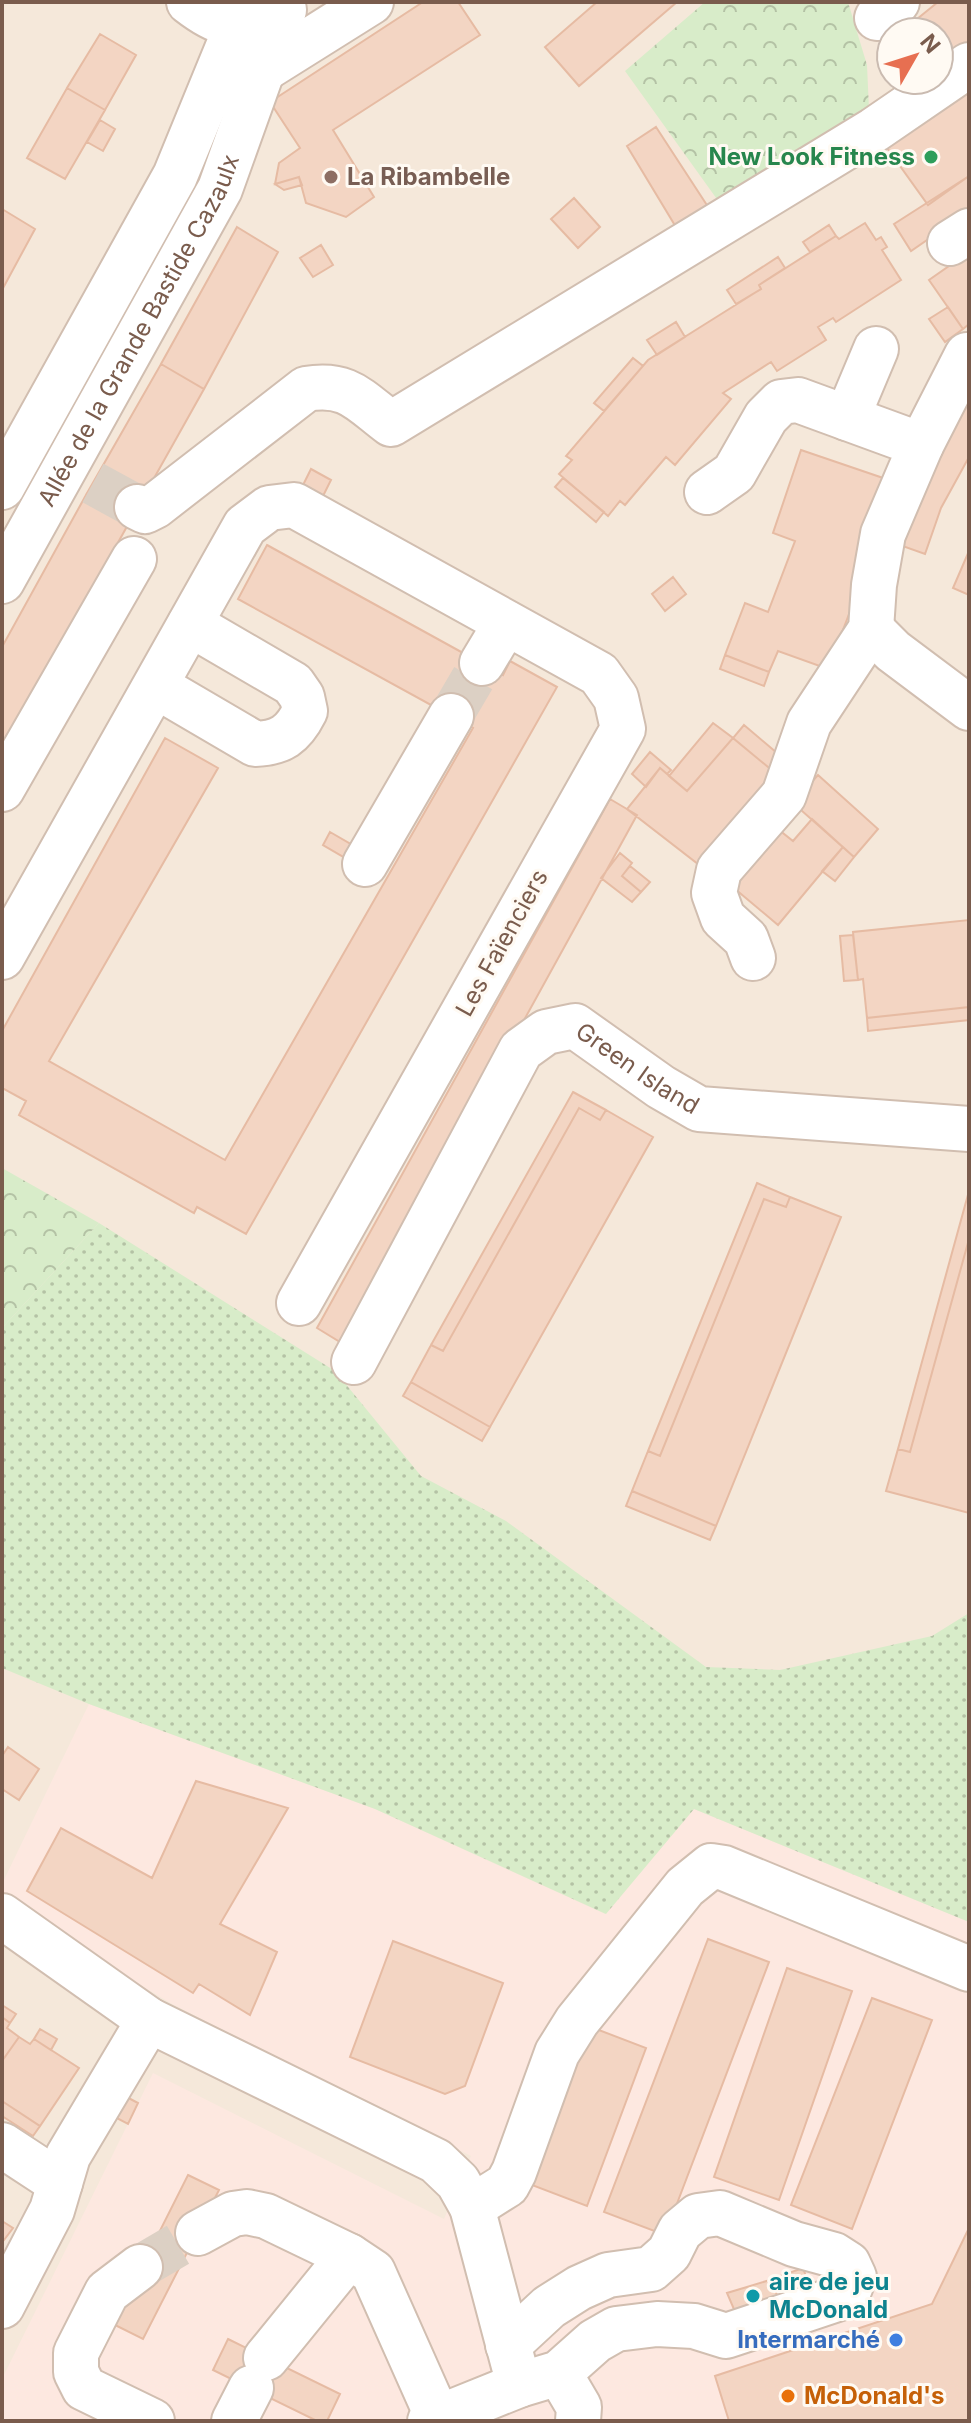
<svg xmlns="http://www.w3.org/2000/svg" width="971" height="2423" viewBox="0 0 971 2423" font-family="Inter,sans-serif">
	<defs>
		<pattern id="grass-dots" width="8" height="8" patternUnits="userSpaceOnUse" patternTransform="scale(2)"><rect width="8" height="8" fill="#d8ecc9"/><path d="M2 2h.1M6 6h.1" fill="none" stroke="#b4c2a5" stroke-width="1.8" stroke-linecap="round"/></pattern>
		<pattern id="forest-crowns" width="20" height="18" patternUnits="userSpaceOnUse" patternTransform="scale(2)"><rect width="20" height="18" fill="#d8ecc9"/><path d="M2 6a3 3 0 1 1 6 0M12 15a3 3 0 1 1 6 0" fill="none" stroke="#b4c2a5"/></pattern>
	</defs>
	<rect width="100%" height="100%" fill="#fdf6ec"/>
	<path fill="#f5e8da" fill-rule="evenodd" d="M2,2H969V2421H2ZM891,32H939V80H891Z"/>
	<path fill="#fde8e0" d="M89,1704L375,1809L605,1914L694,1809L969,1922V2421H2V2379L153,2073L444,2219L471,2156L172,2004L2,1901V1884Z"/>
	<path fill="url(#grass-dots)" d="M99,1223L335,1371L421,1476L506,1521L706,1667L780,1670L932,1636L969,1613V1922L694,1809L606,1914L375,1809L89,1704L2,1668V1328Z"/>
	<path fill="url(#forest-crowns)" d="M705,2H848L867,65L869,109L719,202L625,71Z
		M2,1168L99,1223L2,1328Z"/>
	<path fill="#f3d5c3" stroke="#e6bba3" stroke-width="2" d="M423,2H458L480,35L333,130L374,197L346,217L306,203L299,177L275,184L279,163L300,148L270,102Z
		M597,2H677L579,86L545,47Z
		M938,2H969V45L939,69V32H901Z
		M100,34L136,55L105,110L67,88Z
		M67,88L105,110L65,179L27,158Z
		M969,88V176L928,205L880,138Z
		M100,120L115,129L103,151L87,142Z
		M656,127L714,216L682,237L627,146Z
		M969,176V211L911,251L894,224Z
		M299,177L302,185L284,190L275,184Z
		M574,198L600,227L578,248L551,219Z
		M2,209L35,229L2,290Z
		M865,223L876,240L881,237L887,247L882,250L901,280L836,322L833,318L818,327L826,340L777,371L771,362L723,393L731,399L675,465L666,457L625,505L620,501L608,516L559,474L572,460L566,456L648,360L761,289L759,285L836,236L839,239Z
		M829,225L836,236L810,252L803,242Z
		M237,227L278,252L204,389L161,364Z
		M321,245L333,265L313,277L300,258Z
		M969,252V324L963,329L929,280Z
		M778,257L785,268L759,285L761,289L736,304L727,290Z
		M948,307L963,329L945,342L929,319Z
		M676,322L685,337L657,355L647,340Z
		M633,358L643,366L604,411L594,403Z
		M161,364L204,389L130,521L86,495Z
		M969,391V457L941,508L925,554L894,543Z
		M801,450L886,479L867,567L828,669L778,651L769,672L725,655L745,603L768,612L795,541L773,533Z
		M311,469L331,480L320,502L300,491Z
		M563,478L604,512L596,522L555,487Z
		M86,495L130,521L2,750V647Z
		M267,545L503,675L510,661L557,687L246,1234L197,1207L194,1213L19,1115L26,1101L2,1088V1031L165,738L218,768L49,1061L225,1160L473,728L238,599Z
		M969,551V595L953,588Z
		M673,577L686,594L665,611L652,594Z
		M725,655L769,672L764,686L720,669Z
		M713,723L733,738L687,791L669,776Z
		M744,725L784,759L774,772L733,738Z
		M733,738L774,772L698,864L627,809L660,768L687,791Z
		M650,752L671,770L667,774L660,768L646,787L632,774Z
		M818,775L878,829L854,857L793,803Z
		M610,799L637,815L345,1345L317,1328Z
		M812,819L843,847L778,925L728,883L774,826L793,841Z
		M330,832L354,846L347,859L323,845Z
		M843,847L854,857L835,881L822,871Z
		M620,853L632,863L622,876L641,892L632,902L601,878Z
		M630,866L650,882L641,892L622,876Z
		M969,920V1007L867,1018L863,979L858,980L853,932Z
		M853,935L858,980L844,981L840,936Z
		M969,1007V1020L868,1031L867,1018Z
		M573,1092L606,1110L600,1120L579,1108L443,1351L431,1345Z
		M579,1108L600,1120L606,1110L653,1137L490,1427L411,1382L431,1345L443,1351Z
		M757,1183L790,1197L786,1207L764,1199L660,1456L648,1451Z
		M969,1191V1239L910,1452L898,1449Z
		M790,1197L841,1217L716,1526L632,1491L648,1451L660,1456L764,1199L786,1207Z
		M969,1239V1513L886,1491L898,1449L910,1452Z
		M411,1382L490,1427L482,1441L403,1396Z
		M632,1491L716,1526L710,1540L626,1506Z
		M8,1747L39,1769L19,1800L2,1789V1756Z
		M196,1781L288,1808L220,1924L277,1952L250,2015L199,1984L193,1993L27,1891L61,1828L152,1878Z
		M708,1939L769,1962L665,2235L604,2212Z
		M393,1941L503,1983L465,2086L445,2094L350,2057Z
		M787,1968L852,1991L779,2200L714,2177Z
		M872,1998L932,2020L852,2229L791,2205Z
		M2,2005L16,2014L10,2023L2,2017Z
		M2,2017L10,2023L7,2028L19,2037L2,2061Z
		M583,2024L646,2048L587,2206L524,2182Z
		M40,2029L57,2039L51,2050L34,2039Z
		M19,2037L30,2044L34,2039L79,2068L40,2126L2,2101V2061Z
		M121,2094L138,2103L128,2124L111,2115Z
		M2,2101L40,2126L33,2136L2,2116Z
		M188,2175L219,2190L143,2339L113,2324Z
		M2,2221L13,2228L4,2240L2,2239Z
		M969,2228V2421H729L715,2376L932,2304Z
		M803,2268L812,2293L788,2301L780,2276Z
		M770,2280L779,2299L736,2314L727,2293Z
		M228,2339L340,2394L327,2421H317L213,2370Z"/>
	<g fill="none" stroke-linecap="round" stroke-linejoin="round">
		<path stroke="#dcd0c4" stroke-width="44" stroke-dasharray="44 22" stroke-linecap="butt" d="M93,483L137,507
			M451,716L482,663
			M140,2267L198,2233"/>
		<defs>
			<g id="minor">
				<path d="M189,2C216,23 233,29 266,19"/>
				<path d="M877,18L897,2"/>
				<path d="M261,71L371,2"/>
				<path d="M950,243L969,231"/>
				<path d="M847,418L876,349"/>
				<path d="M921,445L967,355"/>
				<path d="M2,487L175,176L237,25"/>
				<path d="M707,492L734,473L766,417L781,402L798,400L921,445L883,534L874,585L871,629L809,723L784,795L719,870L714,893L723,918L746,939L753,958"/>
				<path d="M137,507L145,511L155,506L306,389C348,382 359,400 391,424L874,130L969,65"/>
				<path id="s1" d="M2,581L220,189L284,10"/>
				<path d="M871,629L893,651L969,708"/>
				<path d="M482,663L506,623"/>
				<path d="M156,686L255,744C281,743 293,735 305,711L302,697L293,684L190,624"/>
				<path d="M2,789L134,559"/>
				<path d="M365,864L451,716"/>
				<path d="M2,957L245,526L269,508L294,505L599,674L616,698L623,729L299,1303"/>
				<path id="s2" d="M354,1362L521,1050L546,1032L575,1026L661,1087L699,1109L969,1129"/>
				<path d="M2,1916L149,2020L436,2161L458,2182L472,2207L519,2385L430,2421"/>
				<path d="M2,2145L60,2183"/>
				<path d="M472,2207L507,2185L514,2172L557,2053L577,2021L685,1887L711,1866L724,1868L969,1969"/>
				<path d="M198,2233L233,2214L247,2212L266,2216L349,2256L373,2272L438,2418"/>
				<path d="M140,2267L107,2292L76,2353V2372L84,2388L152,2421"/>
				<path d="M2,2306L52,2210L68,2156L149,2020"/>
				<path d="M508,2345L549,2307L579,2288L608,2275L651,2269L669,2253L680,2231L698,2216L720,2213L794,2244L834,2255L848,2264L854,2277L849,2290L840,2298L726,2336L694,2326L657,2324L616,2329L595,2341L559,2373L519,2385"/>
				<path d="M266,2358L349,2256"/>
				<path d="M559,2373L579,2407L578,2421"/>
				<path d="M234,2421L251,2388"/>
			</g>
		</defs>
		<use href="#minor" stroke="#d1beb0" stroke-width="48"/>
		<use href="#minor" stroke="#fff" stroke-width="44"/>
	</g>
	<circle fill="#2e9e5b" stroke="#fffaf3" stroke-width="3" cx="931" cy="157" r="8"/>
	<circle fill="#8d6e63" stroke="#fffaf3" stroke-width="3" cx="331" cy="177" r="8"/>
	<circle fill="#0f9aa8" stroke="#fffaf3" stroke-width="3" cx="753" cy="2296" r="8"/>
	<circle fill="#3f7fe0" stroke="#fffaf3" stroke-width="3" cx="896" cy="2340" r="8"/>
	<circle fill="#e8710a" stroke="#fffaf3" stroke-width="3" cx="788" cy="2396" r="8"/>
	<g text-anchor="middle" stroke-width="6" stroke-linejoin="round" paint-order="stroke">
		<g font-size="24" font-weight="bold" fill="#27864d" stroke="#fffaf3" text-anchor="end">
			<text x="915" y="165">New Look Fitness</text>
		</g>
		<g font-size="24" font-weight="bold" fill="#785e54" stroke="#fffaf3" text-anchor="start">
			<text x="347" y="185">La Ribambelle</text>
		</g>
		<g font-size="24" fill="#7a5c4d" stroke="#fffaf3">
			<text dy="8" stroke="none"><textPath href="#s1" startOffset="286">Allée de la Grande Bastide Cazaulx</textPath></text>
			<text transform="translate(502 943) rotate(-61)" y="8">Les Faïenciers</text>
			<text dy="8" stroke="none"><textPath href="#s2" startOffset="490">Green Island</textPath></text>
		</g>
		<g font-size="24" font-weight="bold" fill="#0d838f" stroke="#fffaf3" text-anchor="start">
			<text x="769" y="2290">aire de jeu<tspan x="769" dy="28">McDonald</tspan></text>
		</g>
		<g font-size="24" font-weight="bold" fill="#366cbe" stroke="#fffaf3" text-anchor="end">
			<text x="880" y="2348">Intermarché</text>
		</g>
		<g font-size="24" font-weight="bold" fill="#c56008" stroke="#fffaf3" text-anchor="start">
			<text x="804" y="2404">McDonald's</text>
		</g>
	</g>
	<rect width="971" height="2423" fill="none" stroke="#7a5c4d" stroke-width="8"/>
	<g transform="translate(915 56) rotate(51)"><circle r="38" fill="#fffaf3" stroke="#cabbb1" stroke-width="2"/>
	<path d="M0-6L14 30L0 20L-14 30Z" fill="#e76f51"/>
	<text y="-12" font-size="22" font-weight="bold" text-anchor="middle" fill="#7a5c4d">N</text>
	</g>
</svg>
